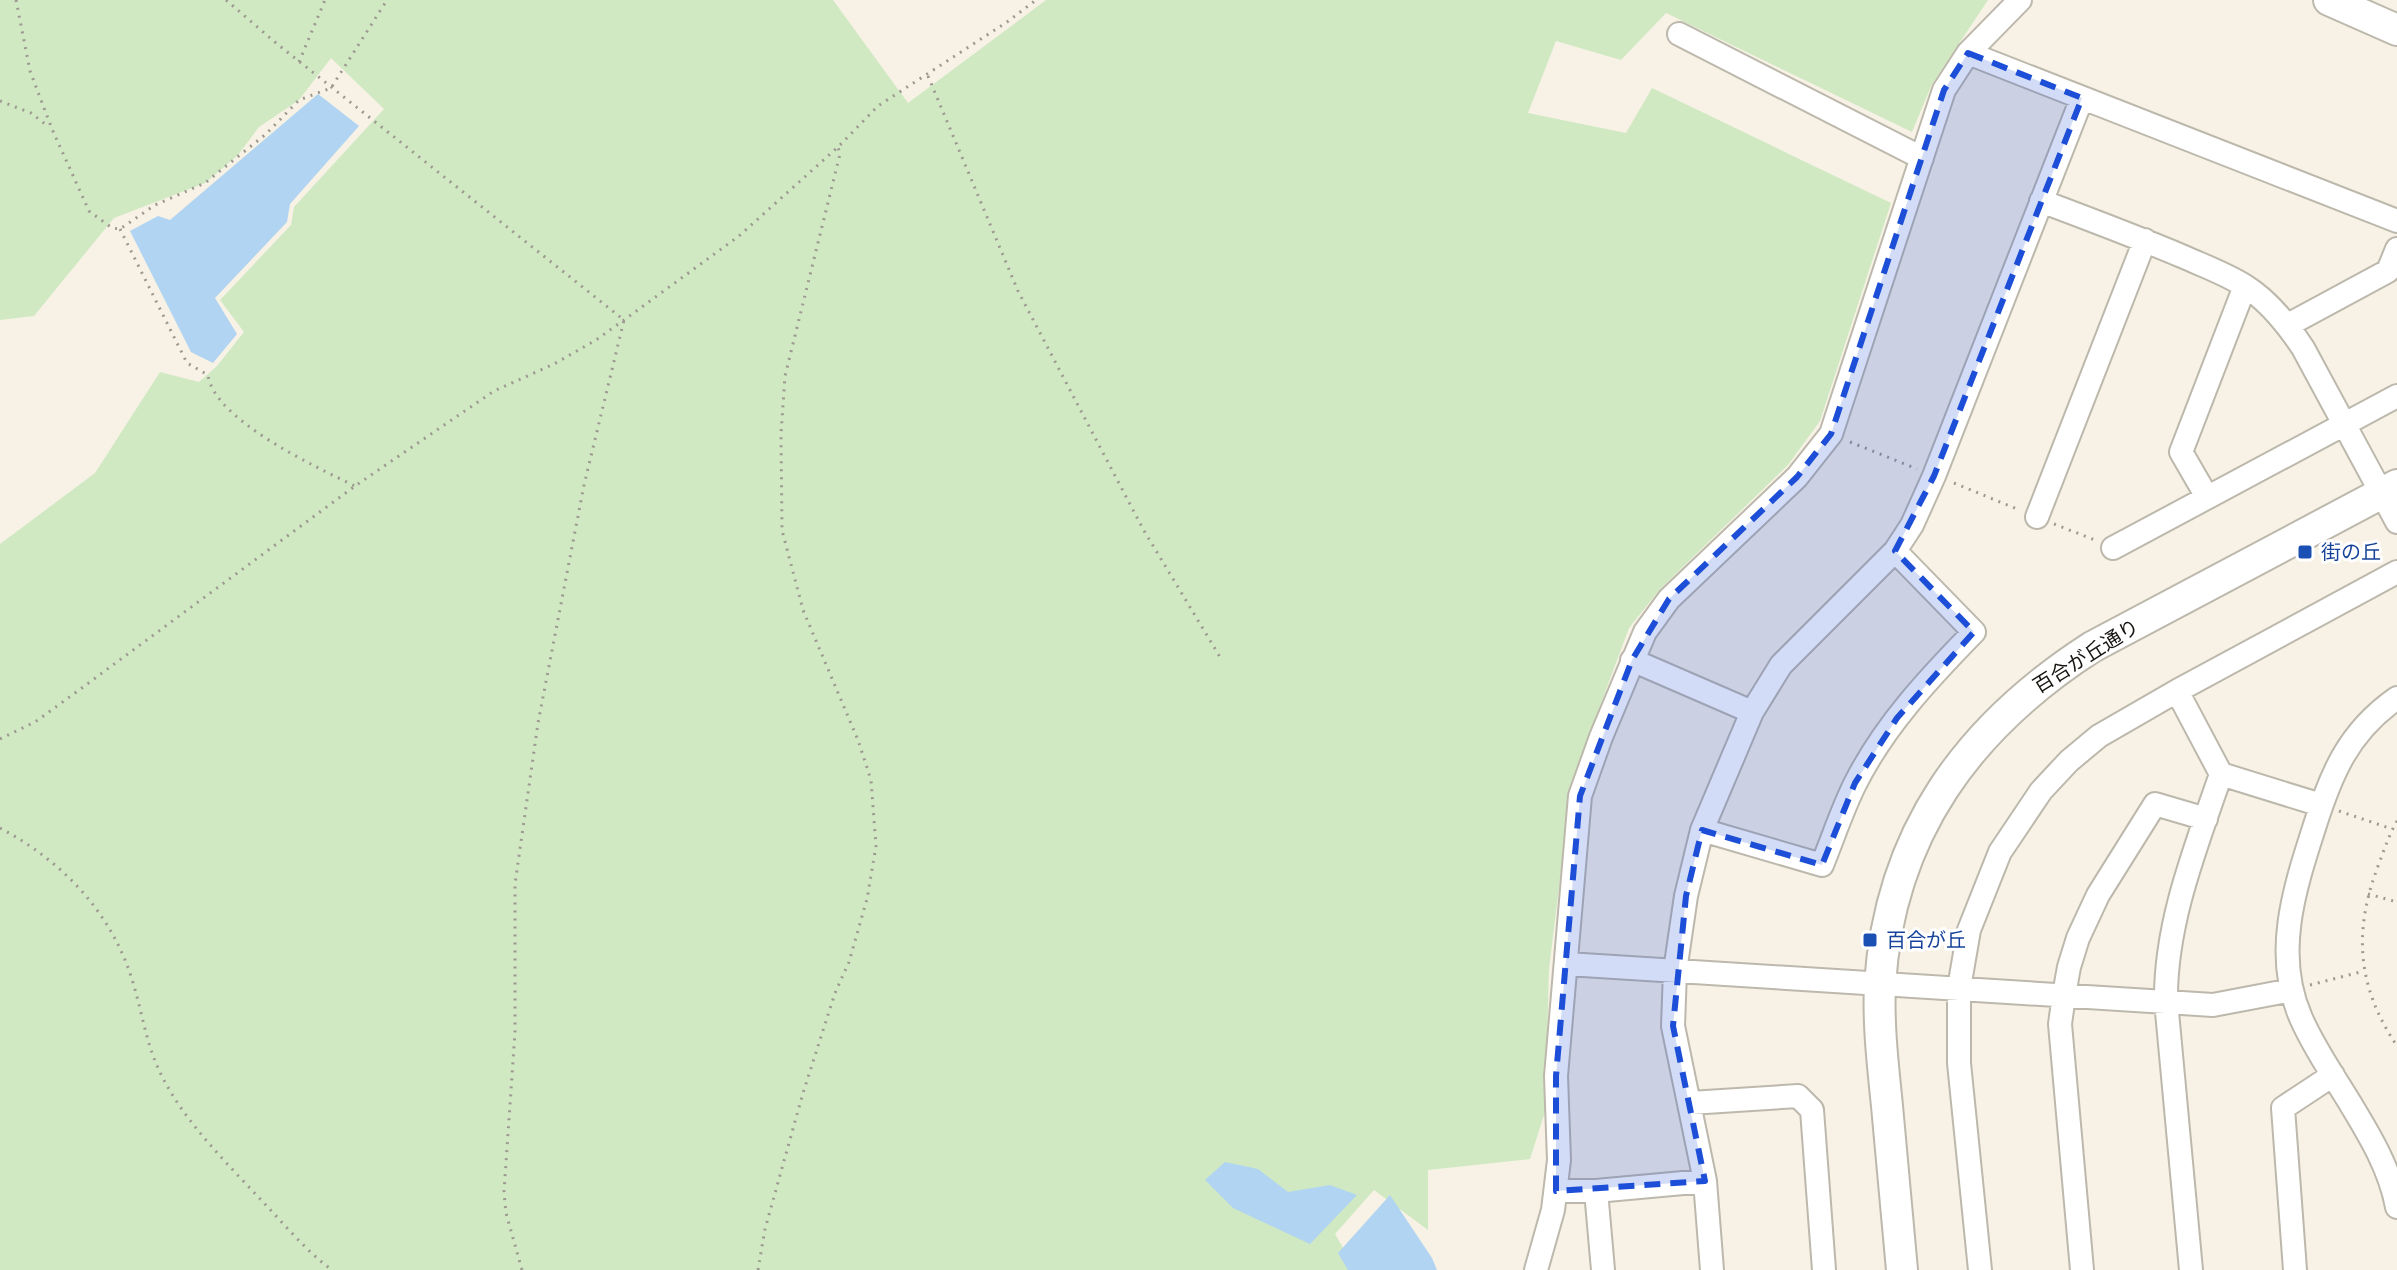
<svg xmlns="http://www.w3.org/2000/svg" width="2397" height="1270" viewBox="0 0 2397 1270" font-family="Poppins,'Noto Sans JP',sans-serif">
	<rect width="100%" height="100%" fill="#f7f2e5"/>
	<path fill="#d0e9c3" d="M0,0H833L908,103L1046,0H1988L1932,84L1912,132L1666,13L1621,60L1556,41L1528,113L1626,133L1652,88L1891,203L1820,421L1788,465L1660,589L1629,628L1572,781L1549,969L1545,1112L1530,1159L1428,1170V1230L1374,1190L1335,1234L1356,1270H0V544L95,473L160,372L199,382L217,366L244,332L220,300L291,225L294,207L384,109L331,58L299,100L259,127L238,155L205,183L114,218L34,316L0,320Z"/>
	<path fill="#b0d4f1" d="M318,94L359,126L290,204L287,222L215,298L237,334L213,363L191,352L130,231L158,216L170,220Z
		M1225,1162L1258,1169L1288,1192L1330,1185L1357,1195L1310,1244L1233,1208L1205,1180Z
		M1390,1195L1432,1258L1437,1270H1348L1338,1253Z"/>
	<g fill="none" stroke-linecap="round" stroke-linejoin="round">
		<defs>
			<path id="street" d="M1679,34L1922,158
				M1968,53L2397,221
				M2041,201C2089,219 2137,237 2184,257C2204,266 2226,274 2245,286C2269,301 2287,324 2303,348L2397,522
				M2288,325L2388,271L2397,249
				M2207,497L2181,452L2245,286
				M2037,517L2145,240
				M2113,548L2397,396
				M1632,660L1752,712
				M2177,691L2221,774L2321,805
				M2397,698C2348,732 2331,774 2314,828C2294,890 2273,955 2301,1018C2314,1048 2333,1075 2350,1103C2370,1136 2390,1169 2397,1207
				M1702,830L1822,865C1833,838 1842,810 1855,784C1884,726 1929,678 1974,632L1895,551
				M1567,964L2213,1005L2292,990
				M1690,1103L1798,1096L1812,1110L1824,1270
				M1556,1191H1596L1705,1181
				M1596,1191L1603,1270
				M1536,1270L1553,1210L1559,1160L1556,1076L1580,796L1601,737L1645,632L1669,599L1797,477L1831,434L1944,90L1968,53L2020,0
				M1712,1270L1705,1181L1673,1026L1675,971L1686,896L1702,830L1752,712L1781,665L1895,551L1912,525L1934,476L2082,98
				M1980,1270L1959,1063V988L1969,930L2000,852L2041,791L2069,761L2099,736L2177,691L2397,572
				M2082,1270L2060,1024L2064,995L2069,967L2078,938L2098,895L2155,804L2206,819
				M2191,1270L2166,1001C2165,923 2196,847 2221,774
				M2295,1270L2283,1108L2333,1075"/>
			<path id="secondary" d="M2329,0L2397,30
				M1902,1270C1897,1215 1892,1161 1887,1106C1883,1066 1878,1025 1880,984C1890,833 1968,727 2092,647L2397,485"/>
		</defs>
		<use href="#street" stroke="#bdb8ac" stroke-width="26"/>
		<use href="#secondary" stroke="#bdb8ac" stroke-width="34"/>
		<path stroke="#9d9990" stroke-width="3" stroke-dasharray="2 6" stroke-linecap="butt" d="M16,0L30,71L52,129L89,211L112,228L120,229L155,205L205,183L266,134L299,100L331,88L387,0
			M226,0L276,43L624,320L584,485L538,723L515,884V1032L504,1192L506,1213L522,1270
			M299,62L325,0
			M928,76L1018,291L1143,529L1220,657
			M0,101L31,113L49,127
			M120,229L187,363L208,375C214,420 316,467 355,486
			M1850,442L1917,469
			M1954,483L2017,509
			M2054,524L2095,540
			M0,739L35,722L75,693L355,486L494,391L554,364L596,340L624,320L739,236L838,147L878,106L1007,22L1036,0
			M2339,811L2392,829
			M2397,821C2390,833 2385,847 2380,861C2353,929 2356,985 2397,1046
			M0,828C64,862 114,915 134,986C142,1013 146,1041 158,1068C181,1119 225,1161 263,1202C285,1225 306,1251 332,1270
			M2368,894L2397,902
			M2310,985L2364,971
			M758,1270L765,1229L803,1093L835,993L849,962L867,899L876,846L871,780L858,740L803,610L782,530L781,434L785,376L840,154L838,147"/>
		<use href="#street" stroke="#fff" stroke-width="22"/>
		<use href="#secondary" stroke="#fff" stroke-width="30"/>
	</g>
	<path fill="#1d4ed8" fill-opacity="0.2" stroke="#1d4ed8" stroke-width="6" stroke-dasharray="16 10" stroke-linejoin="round" d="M1968,53L2082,98L1934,476L1895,551L1974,632L1897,718L1855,783L1822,865L1702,830L1686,896L1673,1026L1705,1181L1556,1191V1076L1580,796L1632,660L1669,599L1797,477L1831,434L1944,90Z"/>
	<g fill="#1a4fb4" stroke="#fff" stroke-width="3">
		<rect x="2297" y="544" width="16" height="16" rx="4"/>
		<rect x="1862" y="932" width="16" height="16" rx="4"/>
	</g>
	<g text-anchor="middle" stroke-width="6" stroke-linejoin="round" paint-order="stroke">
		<g font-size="20" fill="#164399" stroke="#fff" text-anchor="start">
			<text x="2321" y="559">街の丘</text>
			<text x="1886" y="947">百合が丘</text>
		</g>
		<g font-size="20" fill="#161410" stroke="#fff">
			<text transform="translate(2086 656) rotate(-32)" y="7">百合が丘通り</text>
		</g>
	</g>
</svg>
